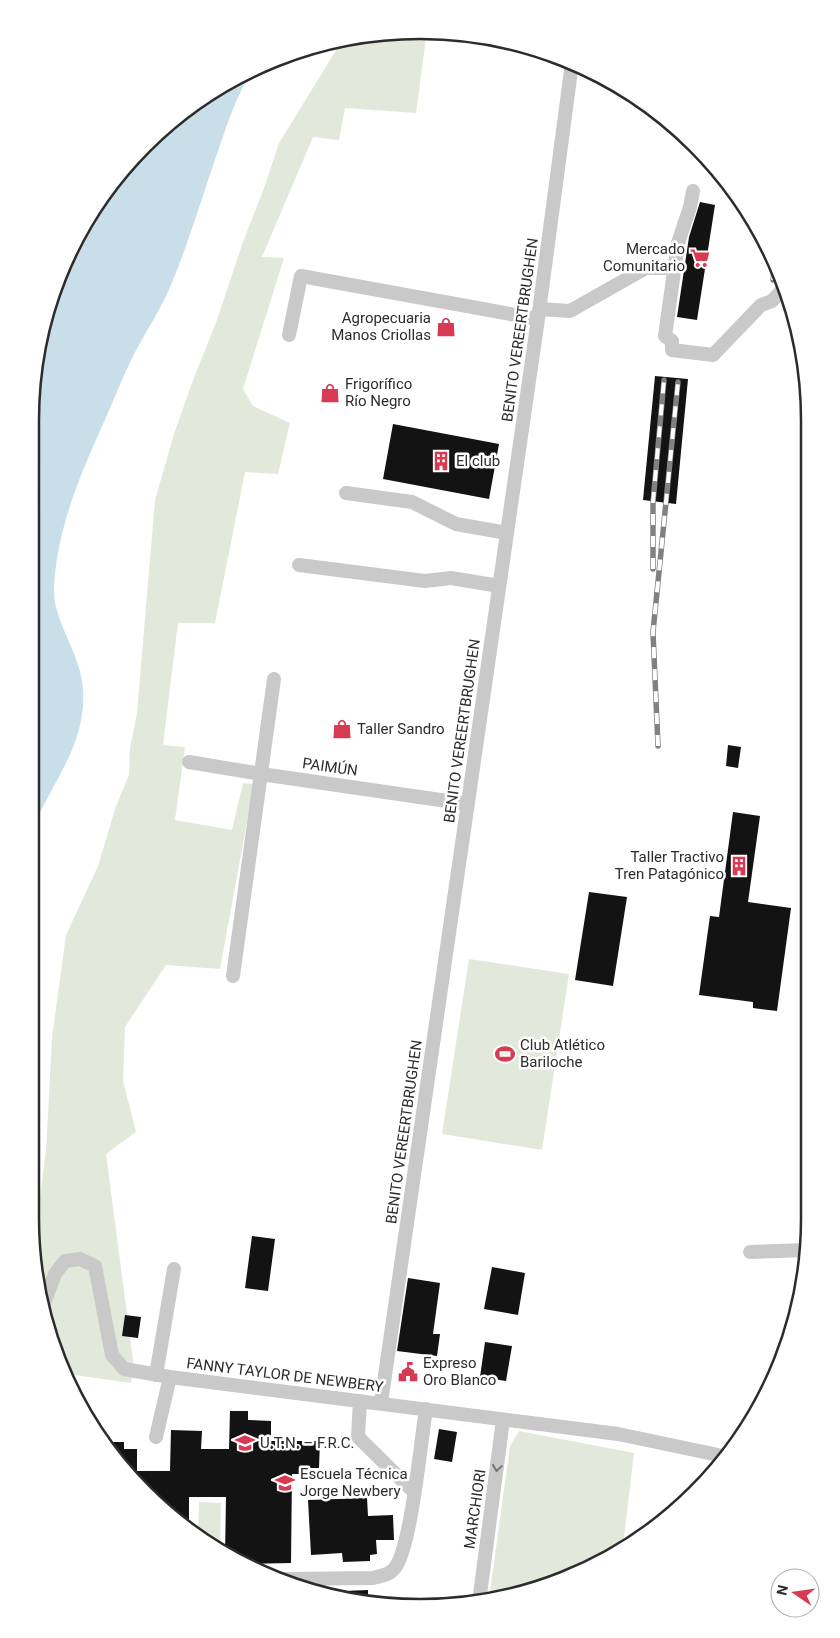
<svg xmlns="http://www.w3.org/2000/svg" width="840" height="1638" viewBox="0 0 840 1638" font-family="Roboto,sans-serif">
	<rect width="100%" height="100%" fill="#fff"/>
	<path fill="#e3e9da" d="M427,31L416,113L345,108L339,140L313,137L262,257L284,258L243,389L253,406L290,423L278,474L245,472L215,623H178L163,745L185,747L175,820L232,830L243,783L254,784L220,969L166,965L125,1027L123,1081L136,1132L106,1154L134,1367L131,1383L67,1374L51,1344L34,1244L46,1151L52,1038L66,935L98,866L116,806L129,775L130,748L137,713L155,500L174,434L193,380L217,320L243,242L264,188L279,143L343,39L369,33Z
		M469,959L569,974L542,1150L442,1134Z
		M519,1431L634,1453L623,1546L592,1568L489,1599L510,1446Z
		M199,1502L221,1503L220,1552L198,1537Z"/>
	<path fill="#c8dee8" d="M253,69C238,93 229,119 220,145C204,191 190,239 171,285C161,309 146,331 134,354C123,376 114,399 104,422C84,466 65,510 57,558C55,573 52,592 56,607C63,635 81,659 83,689C87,746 50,784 30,834L31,395L43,319L70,248L110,183L163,127L225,82Z"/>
	<path fill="#131313" d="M700,202L715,205L697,320L677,317L689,237Z
		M655,376L688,379L676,504L643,500Z
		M393,424L499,444L489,499L383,479Z
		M728,745L741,747L738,768L726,766Z
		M733,812L760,816L748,902L791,908L777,1011L753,1008V1002L699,995L710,916L719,917Z
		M589,892L627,897L613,986L575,980Z
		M252,1236L275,1239L268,1291L245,1288Z
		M492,1267L525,1273L518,1315L484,1309Z
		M408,1278L440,1283L433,1334H440L437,1356L397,1351Z
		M125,1315L141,1317L138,1338L122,1336Z
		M485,1342L512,1346L506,1381L480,1377Z
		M230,1411H248V1420L271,1421V1441H320L319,1468H301V1474H292L291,1563L247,1564L225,1556L226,1497H189V1530L163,1511L111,1456L104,1442H124V1449H137V1471H170L171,1430L202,1431L201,1449H229Z
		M439,1429L457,1432L452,1462L434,1459Z
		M367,1498L368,1516L393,1515L394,1540H376L377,1554L370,1555V1561L343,1562L342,1553L311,1555L308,1500Z
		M368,1590V1601L344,1600L320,1592Z"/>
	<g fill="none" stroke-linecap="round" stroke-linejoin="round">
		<path stroke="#c9c9c9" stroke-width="14" d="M693,191L690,207L678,243L665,336L672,341V350L713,355L761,305L772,301L783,289L784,286
			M540,309L570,311L646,268H674
			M289,335L301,276L538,319
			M346,493L412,502L456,524L507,533
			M299,565L425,581L451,578L499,586
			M189,762L261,774L468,804
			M233,976L274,679
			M750,1252L808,1250
			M44,1303L55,1274L65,1261L80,1259L95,1266L112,1355L124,1369L170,1377L618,1434L723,1456
			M156,1375L174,1269
			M360,1401L358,1437L414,1492
			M381,1403L538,319L572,63
			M156,1437L170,1377
			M286,1579L373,1578C380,1576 389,1575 394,1569C411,1551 421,1439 426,1409
			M479,1602L503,1420"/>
		<defs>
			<path id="rail" d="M773,280L775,262
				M653,569V502L664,380
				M658,746L653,632L678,382"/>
		</defs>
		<use href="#rail" stroke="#818181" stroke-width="5.5"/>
		<use href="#rail" stroke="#fff" stroke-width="4" stroke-dasharray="11" stroke-linecap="butt"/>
	</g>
	<defs><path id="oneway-chevron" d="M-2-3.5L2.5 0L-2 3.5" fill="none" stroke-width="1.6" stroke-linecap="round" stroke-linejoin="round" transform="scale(1.25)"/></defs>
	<use stroke="#737373" href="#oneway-chevron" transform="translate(497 1468) rotate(98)"/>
	<defs>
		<symbol id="supermarket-bare" viewBox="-9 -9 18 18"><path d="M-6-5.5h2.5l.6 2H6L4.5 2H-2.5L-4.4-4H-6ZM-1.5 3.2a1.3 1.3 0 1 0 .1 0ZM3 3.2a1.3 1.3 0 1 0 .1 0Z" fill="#d73a53" stroke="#fff" stroke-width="2.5" paint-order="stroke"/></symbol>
		<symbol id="shop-bare" viewBox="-9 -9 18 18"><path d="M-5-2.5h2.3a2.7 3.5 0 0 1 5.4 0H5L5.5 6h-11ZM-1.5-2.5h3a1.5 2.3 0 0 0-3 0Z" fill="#d73a53" stroke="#fff" stroke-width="2.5" paint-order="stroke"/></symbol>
		<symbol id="building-bare" viewBox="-9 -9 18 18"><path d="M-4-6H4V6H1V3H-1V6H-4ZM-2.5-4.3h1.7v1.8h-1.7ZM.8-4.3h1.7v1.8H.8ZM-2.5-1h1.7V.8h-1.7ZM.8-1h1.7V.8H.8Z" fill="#d73a53" stroke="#fff" stroke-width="2.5" paint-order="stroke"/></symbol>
		<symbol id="stadium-bare" viewBox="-9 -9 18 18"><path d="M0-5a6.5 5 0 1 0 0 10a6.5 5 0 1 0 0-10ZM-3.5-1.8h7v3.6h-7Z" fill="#d73a53" stroke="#fff" stroke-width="2.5" paint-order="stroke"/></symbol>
		<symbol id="civic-bare" viewBox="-9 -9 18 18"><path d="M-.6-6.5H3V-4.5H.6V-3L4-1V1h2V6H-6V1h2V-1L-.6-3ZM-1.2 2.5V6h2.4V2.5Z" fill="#d73a53" stroke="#fff" stroke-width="2.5" paint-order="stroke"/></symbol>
		<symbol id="university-bare" viewBox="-9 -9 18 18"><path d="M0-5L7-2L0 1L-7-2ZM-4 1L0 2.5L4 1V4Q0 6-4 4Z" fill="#d73a53" stroke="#fff" stroke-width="2.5" paint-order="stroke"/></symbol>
		<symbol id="school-bare" viewBox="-9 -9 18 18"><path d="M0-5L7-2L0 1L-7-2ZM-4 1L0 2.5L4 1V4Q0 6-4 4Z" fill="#d73a53" stroke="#fff" stroke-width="2.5" paint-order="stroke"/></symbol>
	</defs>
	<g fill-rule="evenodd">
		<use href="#supermarket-bare" x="686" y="244" width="28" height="28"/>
		<use href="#shop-bare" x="432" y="313" width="28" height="28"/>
		<use href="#shop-bare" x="316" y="379" width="28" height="28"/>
		<use href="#building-bare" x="427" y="447" width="28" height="28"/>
		<use href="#shop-bare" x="328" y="715" width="28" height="28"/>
		<use href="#building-bare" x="725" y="852" width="28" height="28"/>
		<use href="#stadium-bare" x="491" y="1040" width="28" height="28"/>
		<use href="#civic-bare" x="394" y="1358" width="28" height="28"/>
		<use href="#university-bare" x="231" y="1429" width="28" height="28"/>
		<use href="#school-bare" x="271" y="1469" width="28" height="28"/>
	</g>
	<g text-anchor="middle" stroke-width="5" stroke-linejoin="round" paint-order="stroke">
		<g font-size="15" fill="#2c2c2c" stroke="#fff" text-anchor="start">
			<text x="685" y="254" text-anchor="end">Mercado<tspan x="685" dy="17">Comunitario</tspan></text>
			<text x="431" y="323" text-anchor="end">Agropecuaria<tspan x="431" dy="17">Manos Criollas</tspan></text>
			<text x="345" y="389">Frigorífico<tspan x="345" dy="17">Río Negro</tspan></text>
			<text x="456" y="466">El club</text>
			<text x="357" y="734">Taller Sandro</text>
			<text x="724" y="862" text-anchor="end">Taller Tractivo<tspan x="724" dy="17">Tren Patagónico</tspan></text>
			<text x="520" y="1050">Club Atlético<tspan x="520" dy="17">Bariloche</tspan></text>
			<text x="423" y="1368">Expreso<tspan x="423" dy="17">Oro Blanco</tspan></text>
			<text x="260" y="1448">U.T.N. – F.R.C.</text>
			<text x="300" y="1479">Escuela Técnica<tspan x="300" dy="17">Jorge Newbery</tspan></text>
		</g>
		<g font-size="15" fill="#2c2c2c" stroke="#fff">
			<text transform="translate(520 330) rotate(-82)" y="5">BENITO VEREERTBRUGHEN</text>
			<text transform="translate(462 731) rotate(-82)" y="5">BENITO VEREERTBRUGHEN</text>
			<text transform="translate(330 767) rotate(8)" y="5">PAIMÚN</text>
			<text transform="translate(404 1132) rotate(-82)" y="5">BENITO VEREERTBRUGHEN</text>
			<text transform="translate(285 1375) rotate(7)" y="5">FANNY TAYLOR DE NEWBERY</text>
			<text transform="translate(475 1509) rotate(-82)" y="5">MARCHIORI</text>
		</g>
	</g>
	<path d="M0 0H840V1638H0ZM420 39H420A381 381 0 0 1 801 420V1218A381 381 0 0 1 420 1599H420A381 381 0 0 1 39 1218V420A381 381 0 0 1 420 39Z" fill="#fff" fill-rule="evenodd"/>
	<path fill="none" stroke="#2c2c2c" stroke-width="2.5" d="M420 39H420A381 381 0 0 1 801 420V1218A381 381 0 0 1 420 1599H420A381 381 0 0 1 39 1218V420A381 381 0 0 1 420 39Z"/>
	<g transform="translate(795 1593) rotate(283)"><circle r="24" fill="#ffffff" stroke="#ababab"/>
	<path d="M0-4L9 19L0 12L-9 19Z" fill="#d73a53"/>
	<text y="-8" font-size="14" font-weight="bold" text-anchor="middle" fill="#2c2c2c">N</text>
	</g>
</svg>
